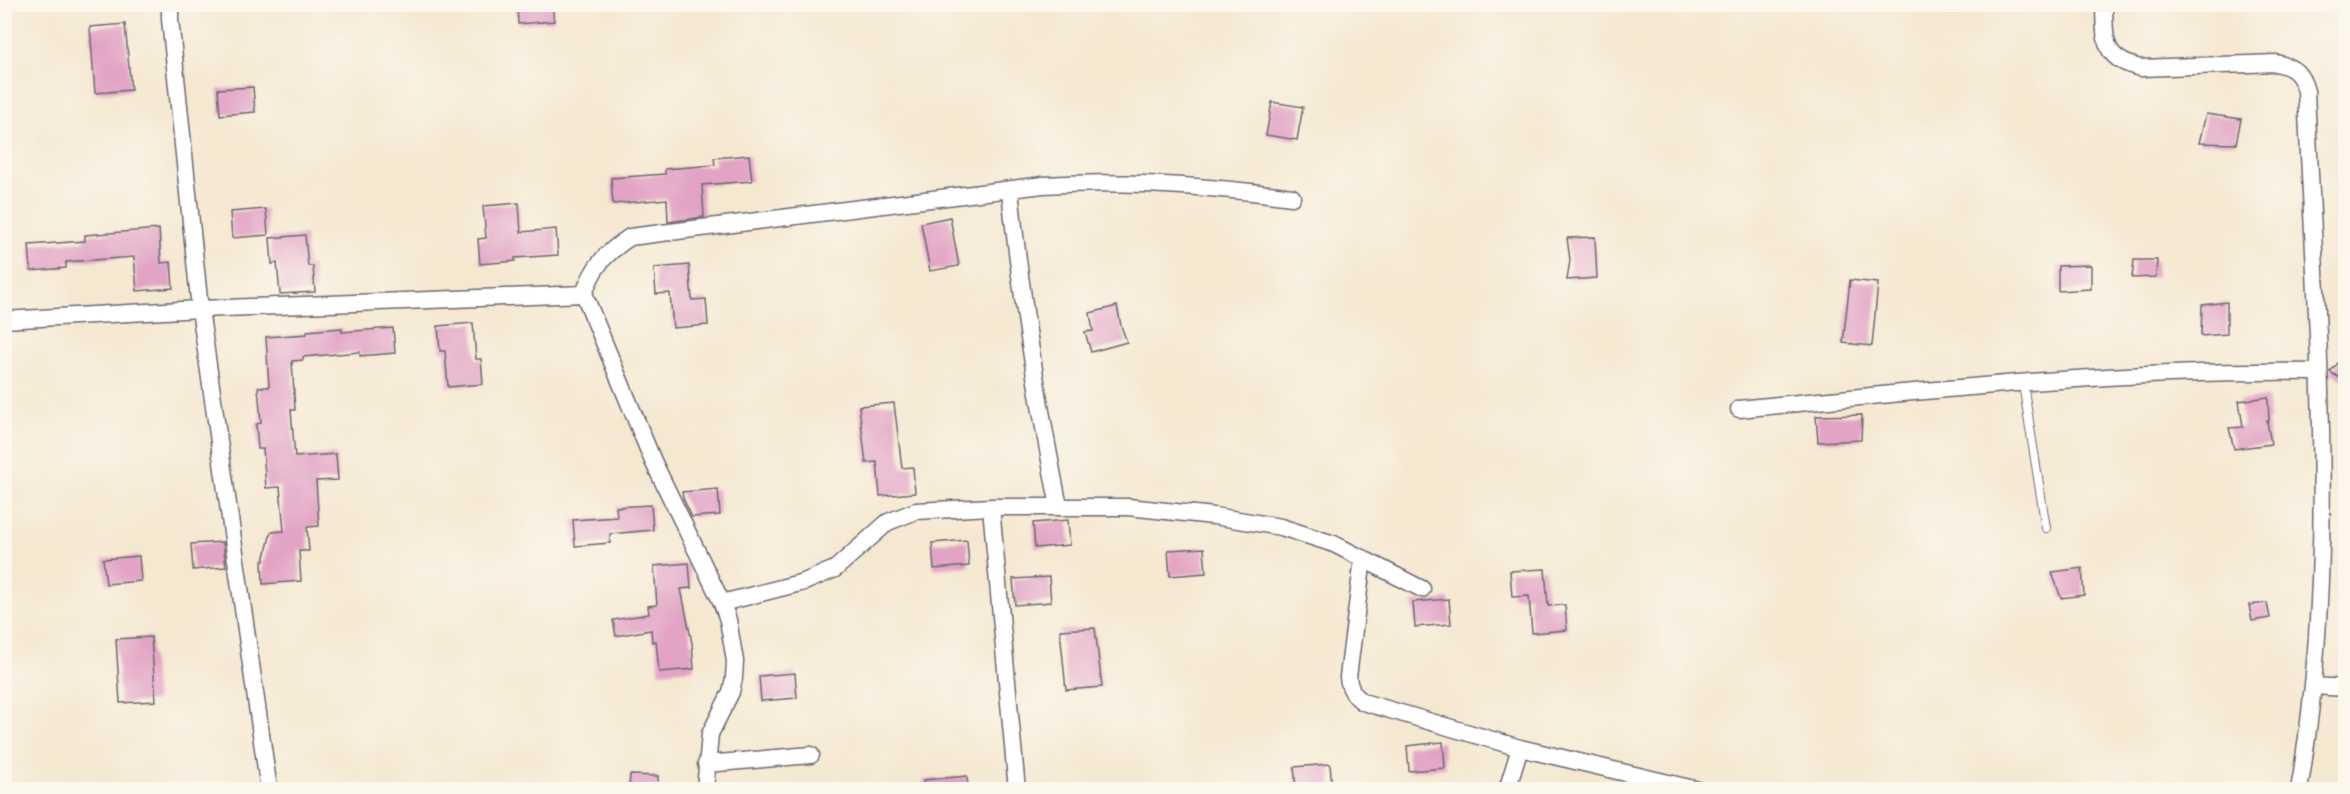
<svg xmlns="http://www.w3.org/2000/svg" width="2350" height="794" viewBox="0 0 2350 794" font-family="Delius,sans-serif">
	<rect width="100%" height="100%" fill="#fbf7ec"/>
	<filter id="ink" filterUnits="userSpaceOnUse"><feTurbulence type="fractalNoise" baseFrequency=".0167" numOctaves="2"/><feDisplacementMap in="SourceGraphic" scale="12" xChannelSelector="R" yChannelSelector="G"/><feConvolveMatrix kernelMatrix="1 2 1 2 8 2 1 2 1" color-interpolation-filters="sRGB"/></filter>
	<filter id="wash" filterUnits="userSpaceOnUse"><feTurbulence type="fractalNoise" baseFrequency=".008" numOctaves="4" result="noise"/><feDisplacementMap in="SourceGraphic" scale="24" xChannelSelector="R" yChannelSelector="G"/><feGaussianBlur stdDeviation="1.35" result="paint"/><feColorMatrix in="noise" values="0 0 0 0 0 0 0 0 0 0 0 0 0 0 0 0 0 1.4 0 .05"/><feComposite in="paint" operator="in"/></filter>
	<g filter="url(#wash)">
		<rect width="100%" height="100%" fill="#f5e8d1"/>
		<g id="blocks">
			<path fill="#e2a3c5" d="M517,4H552L554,21L518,24Z
				M125,24L131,90L95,93L90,27Z
				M253,87L255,112L220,115L218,89Z
				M1272,102L1303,107L1297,140L1266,135Z
				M2206,114L2241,119L2236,144L2199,143Z
				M749,155L752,181L702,185L704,217L668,222L667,199L613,204L611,178L665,174V169L715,165L714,158Z
				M519,203L521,232L556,229L558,255L515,258V261L480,264L478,239L486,238L483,206Z
				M266,209L268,235L232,238L230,212Z
				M950,217L959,266L930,271L921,223Z
				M159,229L161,263L171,262L173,288L137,291L134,257L66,262V268L31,271L29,245L85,241V235Z
				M305,235L308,266H313L315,292L280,294L277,263L272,264L270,238Z
				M1595,237L1597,278L1567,280L1570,260L1567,238Z
				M2134,260H2157L2156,277L2132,278Z
				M689,265L692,300L706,299L708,325L673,328L670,293L656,294L654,268Z
				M2091,265V289L2058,291V266Z
				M1850,280L1878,283L1872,346L1843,343Z
				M2227,302V334L2201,336L2202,305Z
				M1117,306L1121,326L1127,342L1091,352L1085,332L1093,331L1090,313Z
				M473,323L476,359H481L483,384L448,387L445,351H440L438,326Z
				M342,328V332L393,328L395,353L360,356V352L303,357V360L292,361L295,410H291L295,457L336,454L338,480L316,481L319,526L307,527L309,551H299L301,581L263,584L262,561H264L271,532L284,531L280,487L266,488L263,449H258L256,424L261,423L258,387H269L266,337L307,334V331Z
				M2346,354V382L2330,372Z
				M2268,397L2269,421H2267L2271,444L2234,449L2229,428L2243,427L2239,401Z
				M894,403L902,468L913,467L915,493L880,496L877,462L866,463L859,406Z
				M1862,415L1861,440L1818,442L1816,416Z
				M718,489L720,515L692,517L683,498L682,492Z
				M651,505L653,530L610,534V543L575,546L573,520L617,517L616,507Z
				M1068,520L1070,545L1035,548L1033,523Z
				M967,540L969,566L934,569L932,543Z
				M223,542L226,567L193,570L191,544Z
				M1204,548L1206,573L1170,576L1168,550Z
				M139,556L141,581L106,584L103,559Z
				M689,563L691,588L681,589L692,643L694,669L659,672L656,641L652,642L651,630L616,636L613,620L649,614L648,606L657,605L654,566Z
				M2082,568L2084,595L2061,598L2052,572Z
				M1545,569L1548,606L1565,605L1567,630L1532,633L1529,596L1512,597L1510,571Z
				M1049,577L1051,602L1015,605L1013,579Z
				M1449,599L1451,624L1415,627L1413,602Z
				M2267,603L2270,618L2252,621L2249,605Z
				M1095,628L1102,687L1066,690L1060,630Z
				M151,637L156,701L120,703L116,639Z
				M795,673L797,698L761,701L759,676Z
				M1443,742L1445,768L1409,771L1407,746Z
				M1330,764L1332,789H1296L1294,767Z
				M630,775L658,776V789H629Z
				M967,776L968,789H924L923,780Z"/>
		</g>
	</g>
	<g filter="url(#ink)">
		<use href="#blocks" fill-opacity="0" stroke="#6c6770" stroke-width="1.5"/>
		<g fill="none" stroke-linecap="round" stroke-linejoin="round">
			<defs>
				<path id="service" d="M2023,384L2046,528"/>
				<path id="minor" d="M170,4V19L200,309L269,790
					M2104,4C2105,40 2102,59 2141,68L2276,63C2294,67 2301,73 2306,91C2316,323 2339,559 2299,790
					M1010,191C1021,297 1038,402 1059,507
					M4,320L200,309L584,294
					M1739,409C1931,390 2125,369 2318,372
					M991,507L1017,790
					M1363,558L1348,677C1349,688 1353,695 1363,702L1520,748L1698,790
					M722,603L804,582L835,569L888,522L916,511L991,507H1128L1214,516L1281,527L1334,544L1422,589
					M2313,686L2346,688
					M706,764L811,755
					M705,790L710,734L731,692L734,678L735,661L728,620L722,603L653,461L584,294C593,266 606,253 630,237L1043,185C1126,180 1209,186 1292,197
					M1507,790L1520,748"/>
			</defs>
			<use href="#service" stroke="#6c6770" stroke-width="10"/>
			<use href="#minor" stroke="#6c6770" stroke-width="19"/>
			<use href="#service" stroke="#fff" stroke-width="8"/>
			<use href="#minor" stroke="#fff" stroke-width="16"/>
		</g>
	</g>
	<rect width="2350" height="794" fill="none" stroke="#fbf7ec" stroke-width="24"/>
</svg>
